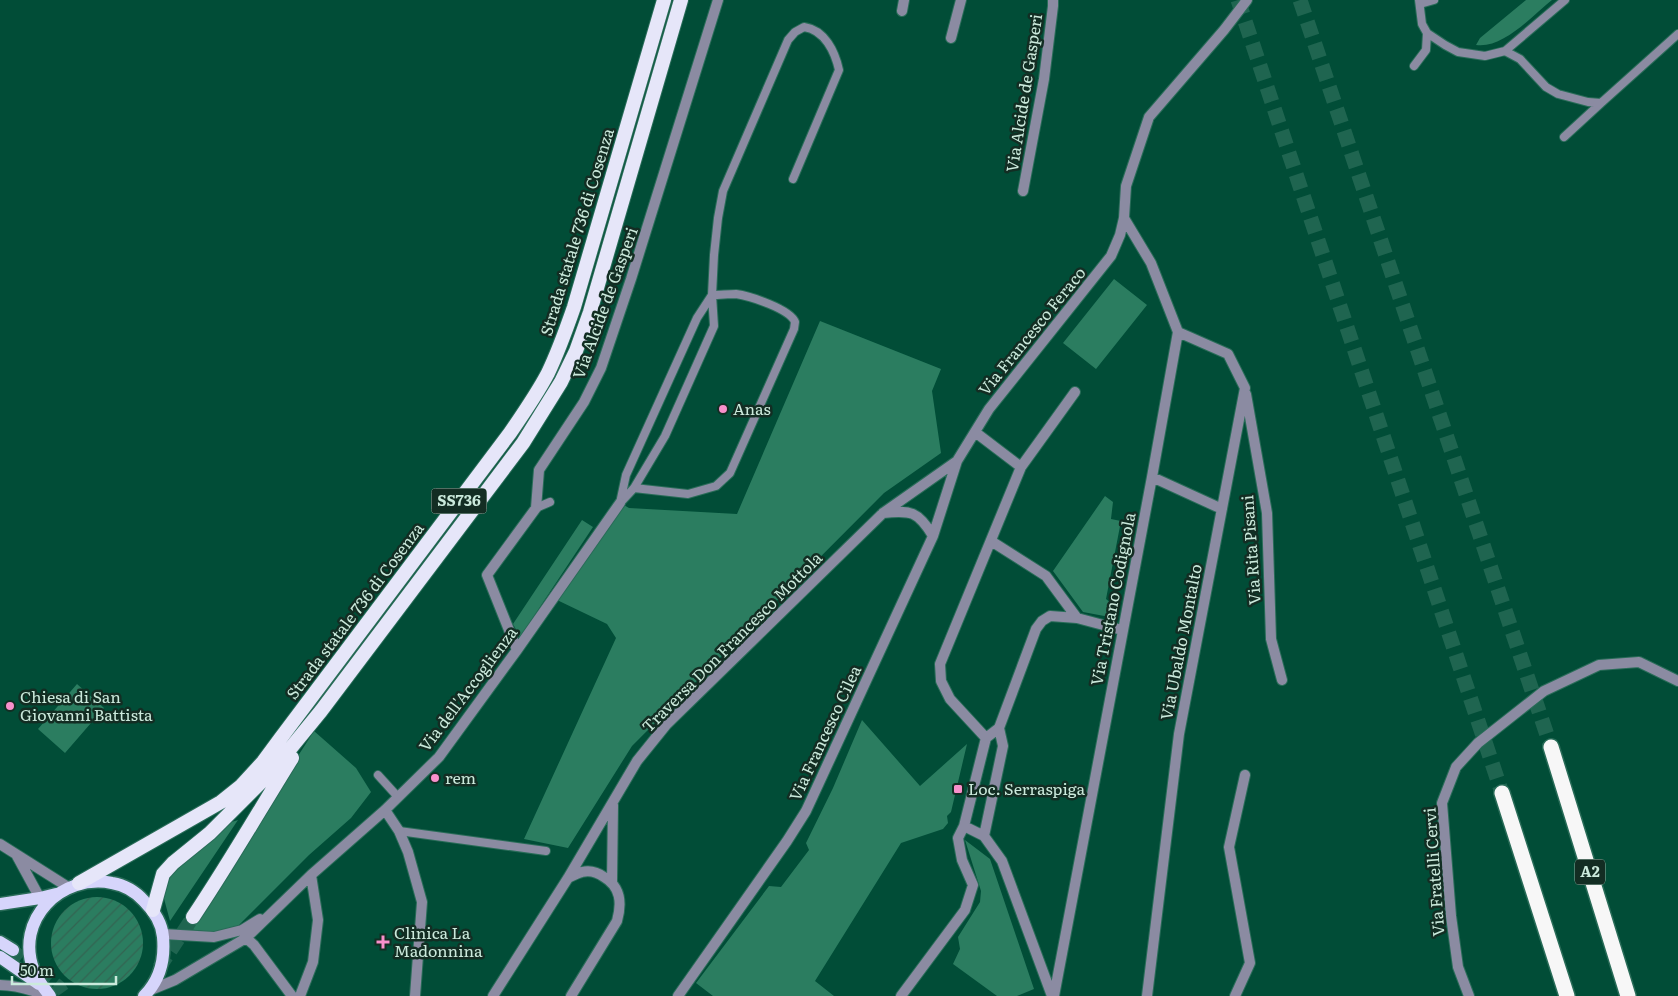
<svg xmlns="http://www.w3.org/2000/svg" width="1678" height="996" viewBox="0 0 1678 996" font-family="Literata,serif">
	<defs>
		<pattern id="garden-furrows" width="10" height="10" patternUnits="userSpaceOnUse" patternTransform="scale(1.25)"><rect width="10" height="10" fill="#2b7d60"/><path d="M-1 1l2-2M0 10L10 0M9 11l2-2" fill="none" stroke="#336452"/></pattern>
	</defs>
	<rect width="100%" height="100%" fill="#014d37"/>
	<path fill="#2b7d60" d="M1526,0H1552C1532,16 1503,49 1476,45L1480,38Z
		M1114,279L1147,305L1096,369L1063,343Z
		M820,321L941,369L932,391L941,453L884,493L632,746L568,848L524,839L616,638L607,624L557,600L622,504L629,508L737,514Z
		M1105,496L1113,502L1111,519L1121,521L1106,599L1117,608L1115,618L1083,612L1053,571Z
		M582,520L593,527L520,637L513,624Z
		M77,684L104,708L65,753L38,729Z
		M862,720L920,786L967,744L951,812L947,816L948,823L943,829L901,843L815,981L834,996H713L696,983L769,886L781,887L809,850L806,843L833,788Z
		M314,731L356,768L371,792L351,818L309,855L237,927L211,932L187,929Z
		M238,820L170,921L163,895L168,874L222,825Z
		M965,840L990,859L1034,989L1017,996H997L953,964L960,949L958,937L980,902L981,891Z"/>
	<path fill="url(#garden-furrows)" d="M51 943a46 46 0 1 1 92 0a46 46 0 1 1-92 0Z"/>
	<g fill="none" stroke-linecap="round" stroke-linejoin="round">
		<path stroke="#1f6550" stroke-width="12" stroke-dasharray="12 6" stroke-linecap="butt" d="M13,950L59,986L66,996"/>
		<path stroke="#1f6550" stroke-width="14" stroke-dasharray="14 7" stroke-linecap="butt" d="M159,968L193,917"/>
		<path stroke="#1f6550" stroke-width="15" stroke-dasharray="15 8" stroke-linecap="butt" d="M1238,0L1502,793
			M1300,0L1551,747"/>
		<defs>
			<path id="service" d="M1419,0L1422,24L1427,33L1445,45L1458,52L1485,56L1505,51L1565,0
				M1420,4L1434,0
				M1505,51L1520,59L1546,87L1558,94L1588,102L1601,103L1678,34
				M1414,66L1426,50L1427,33
				M1564,137L1601,103
				M634,488L688,494L716,486L730,473L794,329L795,322C790,309 750,296 736,294C728,294 720,295 712,295
				M620,503L634,488L665,436L714,326L712,295L714,255L718,218L723,191L788,40L795,32L804,27C825,30 835,52 839,70L793,179
				M620,503L626,475L697,318L712,295
				M536,508L550,502
				M378,775L398,797
				M399,831L546,851"/>
			<path id="minor" d="M902,11L904,0
				M951,38L961,0
				M1023,191L1044,79L1053,6V0
				M1246,394L1267,513L1271,639L1282,680
				M975,432L1021,467
				M1152,477L1222,509
				M883,513C911,510 918,511 933,536
				M991,541L1046,576L1077,618
				M517,650L487,575L536,508L539,470L584,402L601,368L631,279L718,0
				M999,728L1003,746L984,836L1002,861L1052,996
				M999,728L1036,629L1042,621L1050,616L1077,618L1122,630
				M986,738L950,699L941,681L940,664L1021,467L1075,392
				M385,810L399,831L408,852L422,902L415,996
				M964,826L984,836
				M0,844L68,887
				M17,856L42,902
				M568,878C572,876 577,873 582,872C590,870 597,872 604,877C621,887 622,903 617,921L571,996
				M612,882L613,805
				M163,934L214,937L242,930L260,919
				M246,938L254,945L292,996
				M0,985C17,985 32,990 47,996
				M148,991L175,980L246,938L311,875L385,810L439,757L517,650L620,503
				M300,996L313,962L318,920L311,875
				M493,996L568,878L637,761L666,725L883,513L957,461
				M678,996L787,841L806,811L933,536L957,461L989,409L1111,256L1120,235L1124,218L1126,186L1149,117L1224,30L1247,0
				M901,996L965,910L973,885L962,860L958,838L964,826L986,738L999,728
				M1054,996L1152,477L1178,332L1151,263L1124,218
				M1147,996L1179,734L1245,388L1228,354L1178,332
				M1235,996L1250,963L1229,847L1245,775
				M1469,996L1458,967L1451,916L1442,803L1456,767L1478,743L1544,691L1599,665L1639,662L1678,681"/>
			<path id="primary" d="M0,904L40,898L56,894
				M0,942L13,950
				M0,957L39,984
				M50,996C44,988 38,981 34,971C14,920 61,873 112,883C124,885 136,892 144,901C154,911 162,923 163,937C165,959 160,980 144,996"/>
			<path id="trunk" d="M79,883L221,802L241,786L263,762L280,739L510,433C523,414 537,394 548,373C558,352 566,330 574,307L664,0
				M153,910L163,874L173,863L210,833L272,771L321,711L523,443L561,382L576,351L590,312L681,0
				M193,917C228,865 259,811 292,758"/>
			<path id="motorway" d="M1551,747L1628,996
				M1502,793L1567,996"/>
		</defs>
		<use href="#service" stroke="#296c58" stroke-width="10"/>
		<use href="#minor" stroke="#296c58" stroke-width="12"/>
		<use href="#primary" stroke="#296c58" stroke-width="15"/>
		<use href="#trunk" stroke="#296c58" stroke-width="16"/>
		<use href="#motorway" stroke="#296c58" stroke-width="18"/>
		<use href="#service" stroke="#8b8ba2" stroke-width="8"/>
		<use href="#minor" stroke="#8b8ba2" stroke-width="10"/>
		<use href="#primary" stroke="#d6d5fb" stroke-width="12"/>
		<use href="#trunk" stroke="#e6e6f9" stroke-width="14"/>
		<use href="#motorway" stroke="#f7f7f7" stroke-width="15"/>
	</g>
	<g fill="#f890cb" stroke="#132d23" stroke-width="2">
		<circle cx="723" cy="409" r="5"/>
		<circle cx="10" cy="706" r="5"/>
		<circle cx="435" cy="778" r="5"/>
		<rect x="953" y="784" width="10" height="10" rx="2.5"/>
		<path d="M380.5 934.5h5v5h5v5h-5v5h-5v-5h-5v-5h5z"/>
	</g>
	<g text-anchor="middle" stroke-width="5" stroke-linejoin="round" paint-order="stroke">
		<g fill="#132d23" stroke="#94b1a4" stroke-width="1">
			<rect x="431.5" y="488.5" width="55" height="25" rx="4"/>
			<rect x="1575" y="859.5" width="30" height="25" rx="4"/>
		</g>
		<g font-size="15" font-weight="bold" fill="#cbeadc">
			<text x="459" y="506">SS736</text>
			<text x="1590" y="877">A2</text>
		</g>
		<g font-size="16" fill="#cbeadc" stroke="#132d23">
			<text transform="translate(1024 93) rotate(-81)" y="6">Via Alcide de Gasperi</text>
			<text transform="translate(577 232) rotate(-73)" y="6">Strada statale 736 di Cosenza</text>
			<text transform="translate(605 303) rotate(-70)" y="6">Via Alcide de Gasperi</text>
			<text transform="translate(1032 331) rotate(-51)" y="6">Via Francesco Feraco</text>
			<text transform="translate(1251 550) rotate(-94)" y="6">Via Rita Pisani</text>
			<text transform="translate(1113 599) rotate(-79)" y="6">Via Tristano Codignola</text>
			<text transform="translate(355 611) rotate(-53)" y="6">Strada statale 736 di Cosenza</text>
			<text transform="translate(732 642) rotate(-45)" y="6">Traversa Don Francesco Mottola</text>
			<text transform="translate(1181 642) rotate(-79)" y="6">Via Ubaldo Montalto</text>
			<text transform="translate(468 689) rotate(-53)" y="6">Via dell'Accoglienza</text>
			<text transform="translate(825 733) rotate(-65)" y="6">Via Francesco Cilea</text>
			<text transform="translate(1434 872) rotate(-94)" y="6">Via Fratelli Cervi</text>
		</g>
		<g font-size="16" fill="#cbeadc" stroke="#132d23" text-anchor="start">
			<text x="733" y="415">Anas</text>
			<text x="20" y="703">Chiesa di San<tspan x="20" dy="18">Giovanni Battista</tspan></text>
			<text x="445" y="784">rem</text>
			<text x="968" y="795">Loc. Serraspiga</text>
			<text x="394" y="939">Clinica La<tspan x="394" dy="18">Madonnina</tspan></text>
		</g>
	</g>
	<path d="M12 976v8h104v-8" fill="none" stroke="#cbeadc" stroke-width="2.5"/>
	<text x="20" y="976" font-size="15" fill="#cbeadc" stroke="#132d23" stroke-width="4" paint-order="stroke">50 m</text>
</svg>
